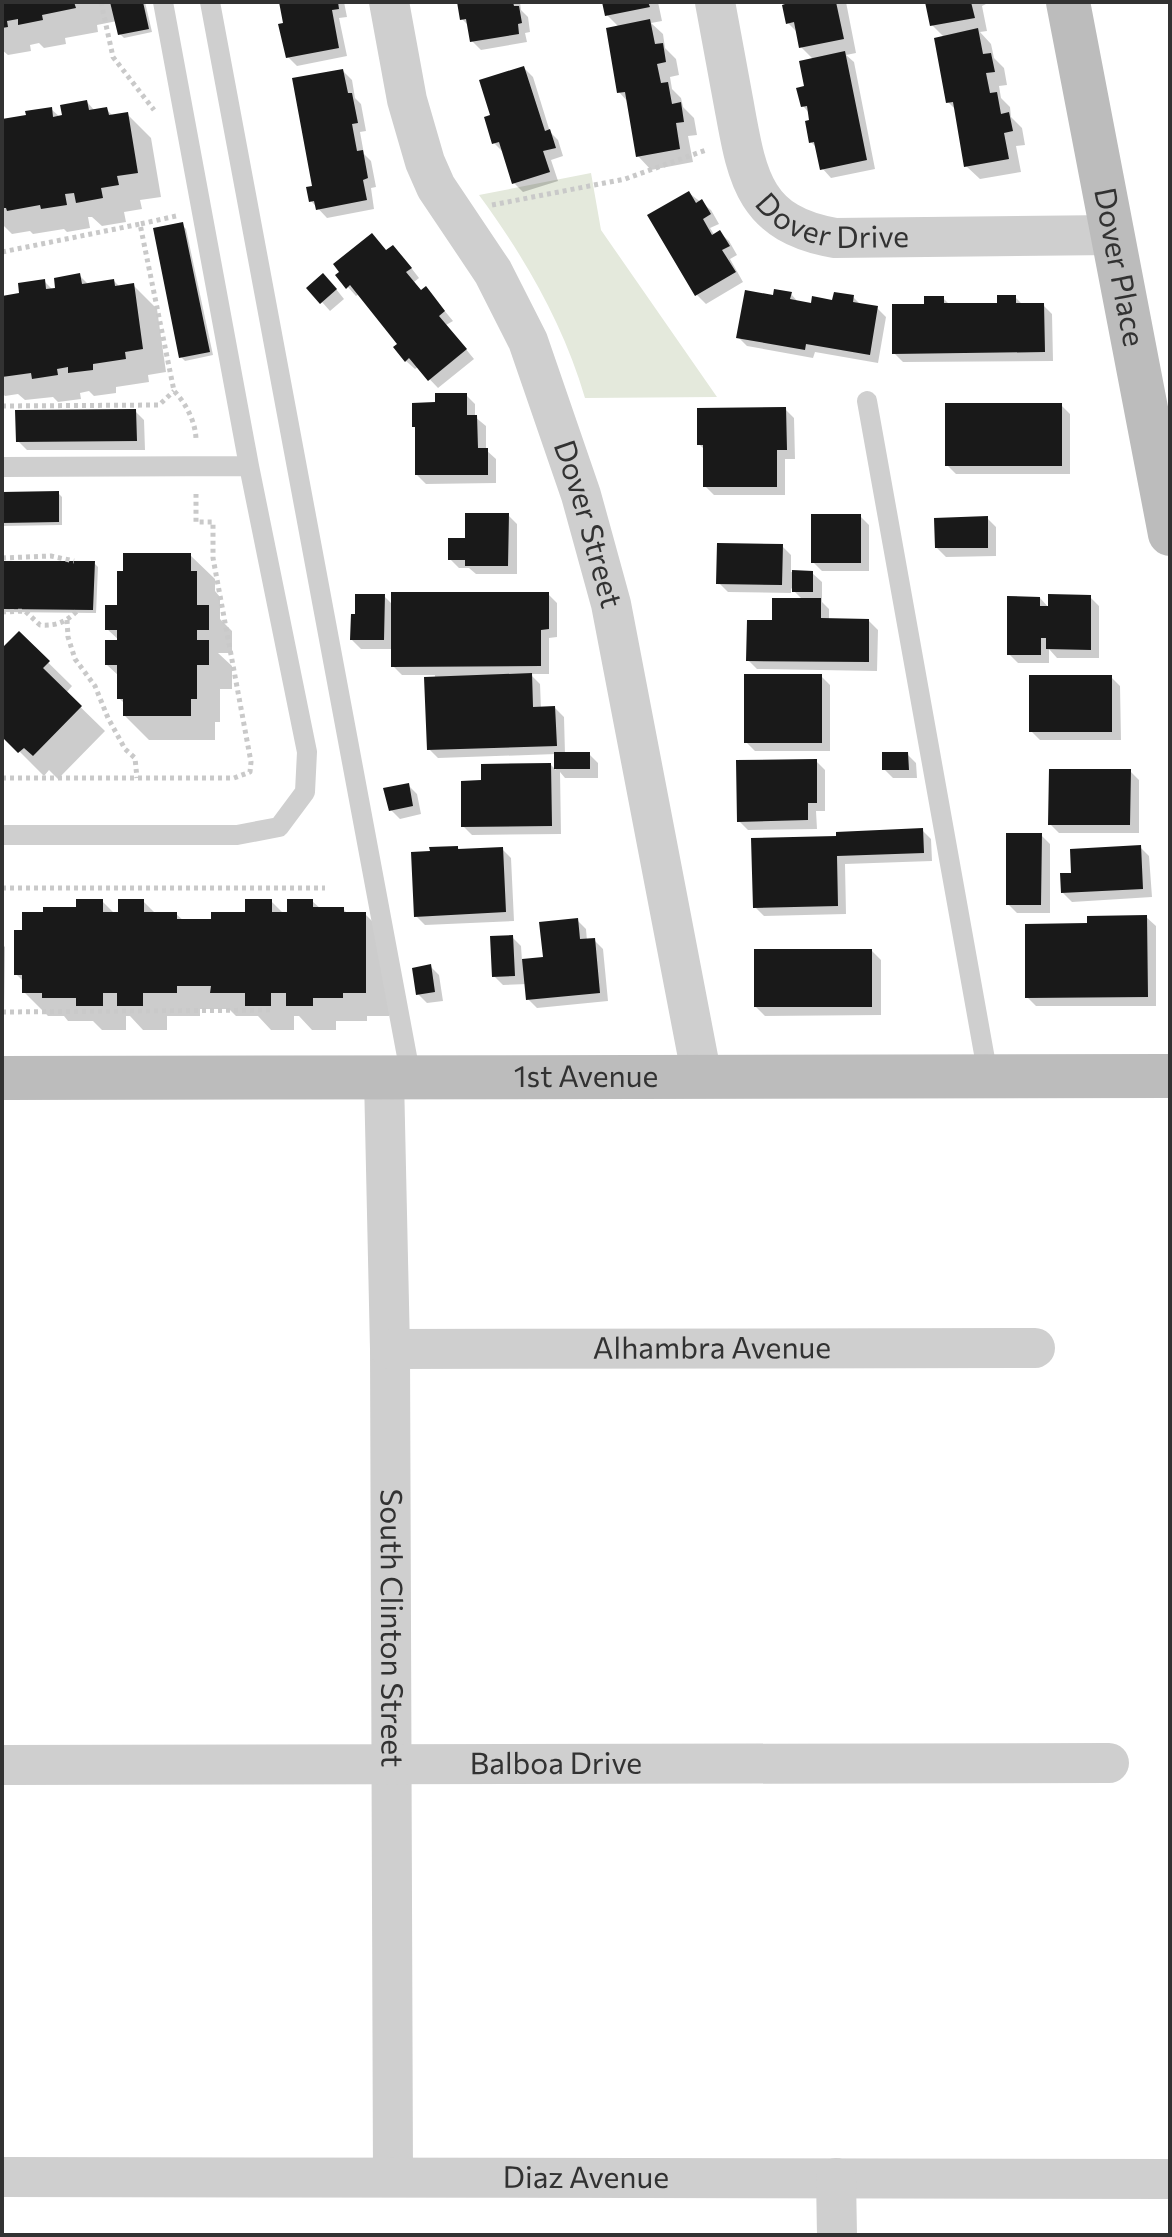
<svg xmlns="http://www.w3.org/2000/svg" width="1172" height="2237" viewBox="0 0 1172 2237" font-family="Commissioner,sans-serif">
	<rect width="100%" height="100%" fill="#fff"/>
	<path fill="#e4e9dc" d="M591,173L601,230L717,397L585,398C563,323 525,258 479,195Z"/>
	<path fill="#0003" d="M2,2H145L152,32L124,38L120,34L117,21L97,25L98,32L65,38L66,44L44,48L39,43L30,45L31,51L8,55L2,50Z
		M281,2H344L347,17L339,18L347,56L297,66L288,57Z
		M459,2H520L521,10L528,17L530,32L525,33L527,42L481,50L472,41L469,26L462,19Z
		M604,2H658L662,21L651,23L663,34L665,48L676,59L679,75L670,77L672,89L681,98L683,107L694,118L697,135L688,136L693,162L651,170L638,156L628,102L619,92V27L607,15Z
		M793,2H846L856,53L846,55L854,62L875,169L831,178L822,168L818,149L811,142L810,114L803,106L814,60L801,47L799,34L788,23Z
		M927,2H990L982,6L987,31L980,32L991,44L994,58L1004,68L1007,85L999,86L1001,98L1010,107L1011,117L1022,128L1025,145L1016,146L1021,172L980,179L966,166L956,110L948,102L945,38L932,25Z
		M524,68L533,77L550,132L558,140L563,156L551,160L558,181L523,192L514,183L503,152L494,143L492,116Z
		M343,71L352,80L355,98L361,104L366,131L360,132L364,154L371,161L376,187L371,188L374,209L327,218L311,201Z
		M87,102L95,111L106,109L114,117L127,114L151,138L161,197L140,200L142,209L124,212L126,222L102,226L92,217H88L90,228L67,232L64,229L33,234L30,231L12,234L2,224V121L29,117L51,109L60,117Z
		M689,193L711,210L719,224L710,228L715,236L720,233L729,241L737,255L730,259L743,282L706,304L697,295Z
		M182,225L186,229L213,355L185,361L181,357Z
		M387,252L402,256L419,278L414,282L422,292L434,298L453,321L446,325L474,359L438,388L418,367L415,369L406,361L400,344L359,294L356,296L338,276Z
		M80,276L89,285L114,281L120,287L133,285L157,309L166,372L148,375L149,382L116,387V393L94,396L89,391L80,393L81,399L58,402L53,397L25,400L18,394L5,396L2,393V298L21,295L44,281L53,290Z
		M332,284L344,299L330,311L322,302Z
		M791,294L799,303L813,305L853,297L861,305L877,308L886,317L878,363L815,352L813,358L747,346L738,337L774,297Z
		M1015,297L1023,305H1043L1052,314L1053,361L903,362L894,353L926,306L943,298L950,305H999Z
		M466,395L475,404V417L486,426V450L496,459V483L426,484L417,475V430L414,426L437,404Z
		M1061,405L1070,414V474H956L947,465Z
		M785,409L794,418L795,459H785V495H714L705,486V450L699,444Z
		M135,411L144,420L145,450H27L18,441Z
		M58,493L62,497V525L2,526V494Z
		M508,515L517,524V574H476L469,568H459L450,559L467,540Z
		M860,516L869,525V571H822L813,562Z
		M987,518L996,527V556L946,557L937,548Z
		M782,546L791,555V572L812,573L822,582V602L829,609V621H869L878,630L877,671L757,669L748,660L774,622L803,600L791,588V593L728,592L719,583Z
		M190,555L215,579V591L220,597V619L232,631V653H218L232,666V689H220V722H215V740H149L125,716V704L119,698V676L107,665L121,642L107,629L119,607Z
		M2,563H94L98,567L96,613L2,612Z
		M548,594L557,603V637L549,638V674H530L540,684L541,709L555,708L564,717L565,754H589L598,763V778H565L560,772L561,834L472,835L463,826L483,782L551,765L556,770V754L438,758L429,749L435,675H402L393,666V649H361L352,640L384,596L393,605Z
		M1090,597L1099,606V658H1057L1049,649V663H1018L1009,654L1040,598L1050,609Z
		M19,634L72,686L66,693L105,731L58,779L49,770L44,776L2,734V651Z
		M821,676L830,685V751H755L746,742Z
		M1111,677L1120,686L1121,740H1040L1031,731Z
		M907,754L916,763L917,778H893L884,769Z
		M816,761L825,770V811H816L817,829L748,830L739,821Z
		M1130,771L1139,780V833H1059L1050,824Z
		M408,785L417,794L421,814L400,819L391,810Z
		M922,830L931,839L932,861L845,864L846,914L764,916L755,907L838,838Z
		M1041,835L1050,844V913H1017L1008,904Z
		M1140,847L1149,856L1152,897L1072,902L1063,893L1073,875Z
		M458,848L461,851L502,849L511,858L514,921L425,925L416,916Z
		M102,901L115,914L143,901L156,914H176L184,921H213L247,914L271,901L284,914L312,901L321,909H343L348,914H365L389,938V1016H367V1021H336V1030H312L299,1016H294V1030H271L258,1016H236L229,1009H200V1016H167V1030H143L130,1016H126V1030H102L93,1021H68L64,1016H48L24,992V982L16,974L24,932Z
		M1146,917L1156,926V1006H1036L1027,997L1089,925Z
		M577,920L586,929L587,941L594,940L603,949L608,1001L537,1008L528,999L527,984L503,985L494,976L512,937L521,946L522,961L545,959Z
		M2,944L5,947L4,1010H2Z
		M872,951L881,960V1015L765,1016L756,1007Z
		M430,966L439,975L443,1001L427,1003L418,994Z"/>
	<path fill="#191919" d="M2,2H74L76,8L42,15L43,20L18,25V19L7,21L8,27L2,28Z
		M110,2H143L149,29L118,35Z
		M279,2H338L339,9L332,10L339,48L286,58L278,24L283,23Z
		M457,2H513L514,6H519L522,23L518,24L519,34L470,42L466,19L460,20Z
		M602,2H648L650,7L605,16Z
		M791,2H836L844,39L799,48L794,22L786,24L782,5Z
		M925,2H971L975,18L930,26Z
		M650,19L655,44L663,43L666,62L657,64L661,83L668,82L672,104L681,102L684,122L676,123L680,149L636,157L625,92L617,93L606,28Z
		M978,28L983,54L991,53L995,72L986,73L990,93L997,92L1001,114L1009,112L1013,131L1004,133L1009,159L964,167L953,102L946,103L934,38Z
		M845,51L867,160L820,170L814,142L809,143L805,121L809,120L807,106L801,107L796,88L804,86L799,61Z
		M524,66L545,131L550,129L556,148L543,151L550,172L512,184L499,142L492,144L484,117L490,115L479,80Z
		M343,69L348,93H352L358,123L352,124L357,151L363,150L368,178L363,180L367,200L316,210L314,201L309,202L306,187L312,186L292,78Z
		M87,100L89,110L107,107L109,115L128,112L138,173L117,176L119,185L101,188L103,198L76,203L74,193L65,194L67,205L41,209L40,205L7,211L6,208H2V119L26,115L25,111L52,107L53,117L62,115L60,105Z
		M689,191L696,203L702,199L711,214L703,219L712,235L720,230L730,246L722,250L736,272L695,296L647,215Z
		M183,222L210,352L179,358L153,228Z
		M372,233L386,250L393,245L412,268L406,272L421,290L426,286L445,311L439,316L467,349L428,381L409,358L405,362L393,347L397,344L350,285L346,289L335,275L339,272L333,264Z
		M80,273L82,284L114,279L115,286L134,283L143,349L125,352L126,359L93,364V370L68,373V367L57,369L58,375L32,379L31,373L2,377V296L19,293L18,283L45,279L46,289L55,288L54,278Z
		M323,273L337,289L320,304L306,288Z
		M774,289L792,292L790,299L811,303L812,296L832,300L834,292L854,295L853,302L878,306L870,355L806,344L805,350L736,338L745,290L773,295Z
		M997,295H1016V303H1044L1045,352L892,354V304H924V296H944V303H997Z
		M435,393H467V415H477L478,448H488V475H415V427H412V403L435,402Z
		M945,403H1062V466H945Z
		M786,407L787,450H777V487H703V445H697V408Z
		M136,409L137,441L16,442L15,410Z
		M59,491V522L2,523V492Z
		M465,513H509L508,566H465V560H448V538H465Z
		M811,514H861V563H811Z
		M988,516V548H935L934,518Z
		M717,543L783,544L782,585L716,584Z
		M123,553H191V571H197V605H209V630H197V640H209V665H197V699H191V716H123V699H117V665H105V640H117V630H105V605H117V571H123Z
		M2,561H95L93,610L2,609Z
		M792,570L813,571V592H792Z
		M391,592H549V629L541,630V666L391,667Z
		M355,594H385L384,640H350L351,614H355Z
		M1048,594L1091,595V650L1046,649V638H1041V655H1007V596L1040,597V606H1048Z
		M772,598H821V618L869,619V662L746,661L747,620H772Z
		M19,631L50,661L43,668L82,706L33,756L24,748L18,753L2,737V648Z
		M532,673L533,707L555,706L557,746L427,750L424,677Z
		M744,674H822V743H744Z
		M1029,675H1112V732H1029Z
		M554,752H590V769H554Z
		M882,752H908L909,770H882Z
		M817,759V803H808V820L737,822L736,760Z
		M551,763L552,826L461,827V781L481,780V764Z
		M1049,769H1131L1130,825H1048Z
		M409,783L413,806L389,811L383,788Z
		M923,828L924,853L837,856L838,906L753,908L751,838L836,836V832Z
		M1006,833H1042L1041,905H1006Z
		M1141,845L1143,889L1061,893L1060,873H1071L1070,849Z
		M458,846V849L503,847L506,912L414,917L411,852L430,851L429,847Z
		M76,899H103V912H118V899H144V912H177V919H211V912H245V899H272V912H287V899H313V907H344V912H366V993H343V998H313V1006H286V993H271V1006H245V993H210L211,986H177V993H143V1006H117V993H103V1006H76V998H42V993H22V975H14V930H22V912H43V907H76Z
		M1147,915L1148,997L1025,998V924L1087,923V916Z
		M578,918L580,939L595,938L600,993L526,1000L522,959L543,957L539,922Z
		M513,935L515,976L492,977L490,936Z
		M754,949H872V1007H754Z
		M431,964L435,992L416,995L412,968Z"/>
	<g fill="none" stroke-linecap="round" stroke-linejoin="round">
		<path stroke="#c9c9c9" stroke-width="5" stroke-dasharray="4 4" stroke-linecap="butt" d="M101,2L113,57L154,110
			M492,205L625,179L706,150
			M176,216L140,224L174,391C186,403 196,423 196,440
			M2,252L140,224
			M2,406L159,405L174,391
			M2,558L51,556L74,561
			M2,612L25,611L40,625C57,626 66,622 78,610
			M67,620L68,637L75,659L95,686L108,718L125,749L135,758L137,778
			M2,778H234L250,772L251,762L213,558V522H196V494
			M2,888H325
			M2,1012L274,1010"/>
		<path stroke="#cfcfcf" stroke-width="20" d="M210,2L411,1078
			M867,401L988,1076
			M2,467L249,466
			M2,835H237L279,827L305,792L307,752L249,466L163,2"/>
		<g stroke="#cfcfcf" stroke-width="40">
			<path id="s1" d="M389,2L407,100L425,162L436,187L493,272L528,341L581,495L611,604L702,1078"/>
			<path id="s2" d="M715,2C721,36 728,71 734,105C747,176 753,224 835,238L1113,235"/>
			<path id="s3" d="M384,1078L390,1349L393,2177"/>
			<path id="s4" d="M390,1349L1035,1348"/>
			<path id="s5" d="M2,1765L1109,1763"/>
			<path id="s6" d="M2,2177L1170,2179"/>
			<path d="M836,2178L837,2235"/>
		</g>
		<g stroke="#bcbcbc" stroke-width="44">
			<path id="s7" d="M1068,2L1170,534"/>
			<path id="s8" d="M2,1078L1170,1076"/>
		</g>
	</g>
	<g text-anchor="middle" stroke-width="8" stroke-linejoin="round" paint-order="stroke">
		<g font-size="30" fill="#323232" stroke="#fff">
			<text dy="10" stroke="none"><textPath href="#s2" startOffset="282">Dover Drive</textPath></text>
			<text dy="10" stroke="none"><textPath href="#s7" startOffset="270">Dover Place</textPath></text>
			<text dy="10" stroke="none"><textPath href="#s1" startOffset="564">Dover Street</textPath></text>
			<text dy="10" stroke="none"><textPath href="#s8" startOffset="584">1st Avenue</textPath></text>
			<text dy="10" stroke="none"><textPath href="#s4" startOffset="322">Alhambra Avenue</textPath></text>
			<text dy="10" stroke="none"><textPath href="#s3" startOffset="550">South Clinton Street</textPath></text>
			<text dy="10" stroke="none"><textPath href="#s5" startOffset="554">Balboa Drive</textPath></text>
			<text dy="10" stroke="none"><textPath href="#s6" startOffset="584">Diaz Avenue</textPath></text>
		</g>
	</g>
	<rect width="1172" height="2237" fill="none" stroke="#323232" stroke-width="8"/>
</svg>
